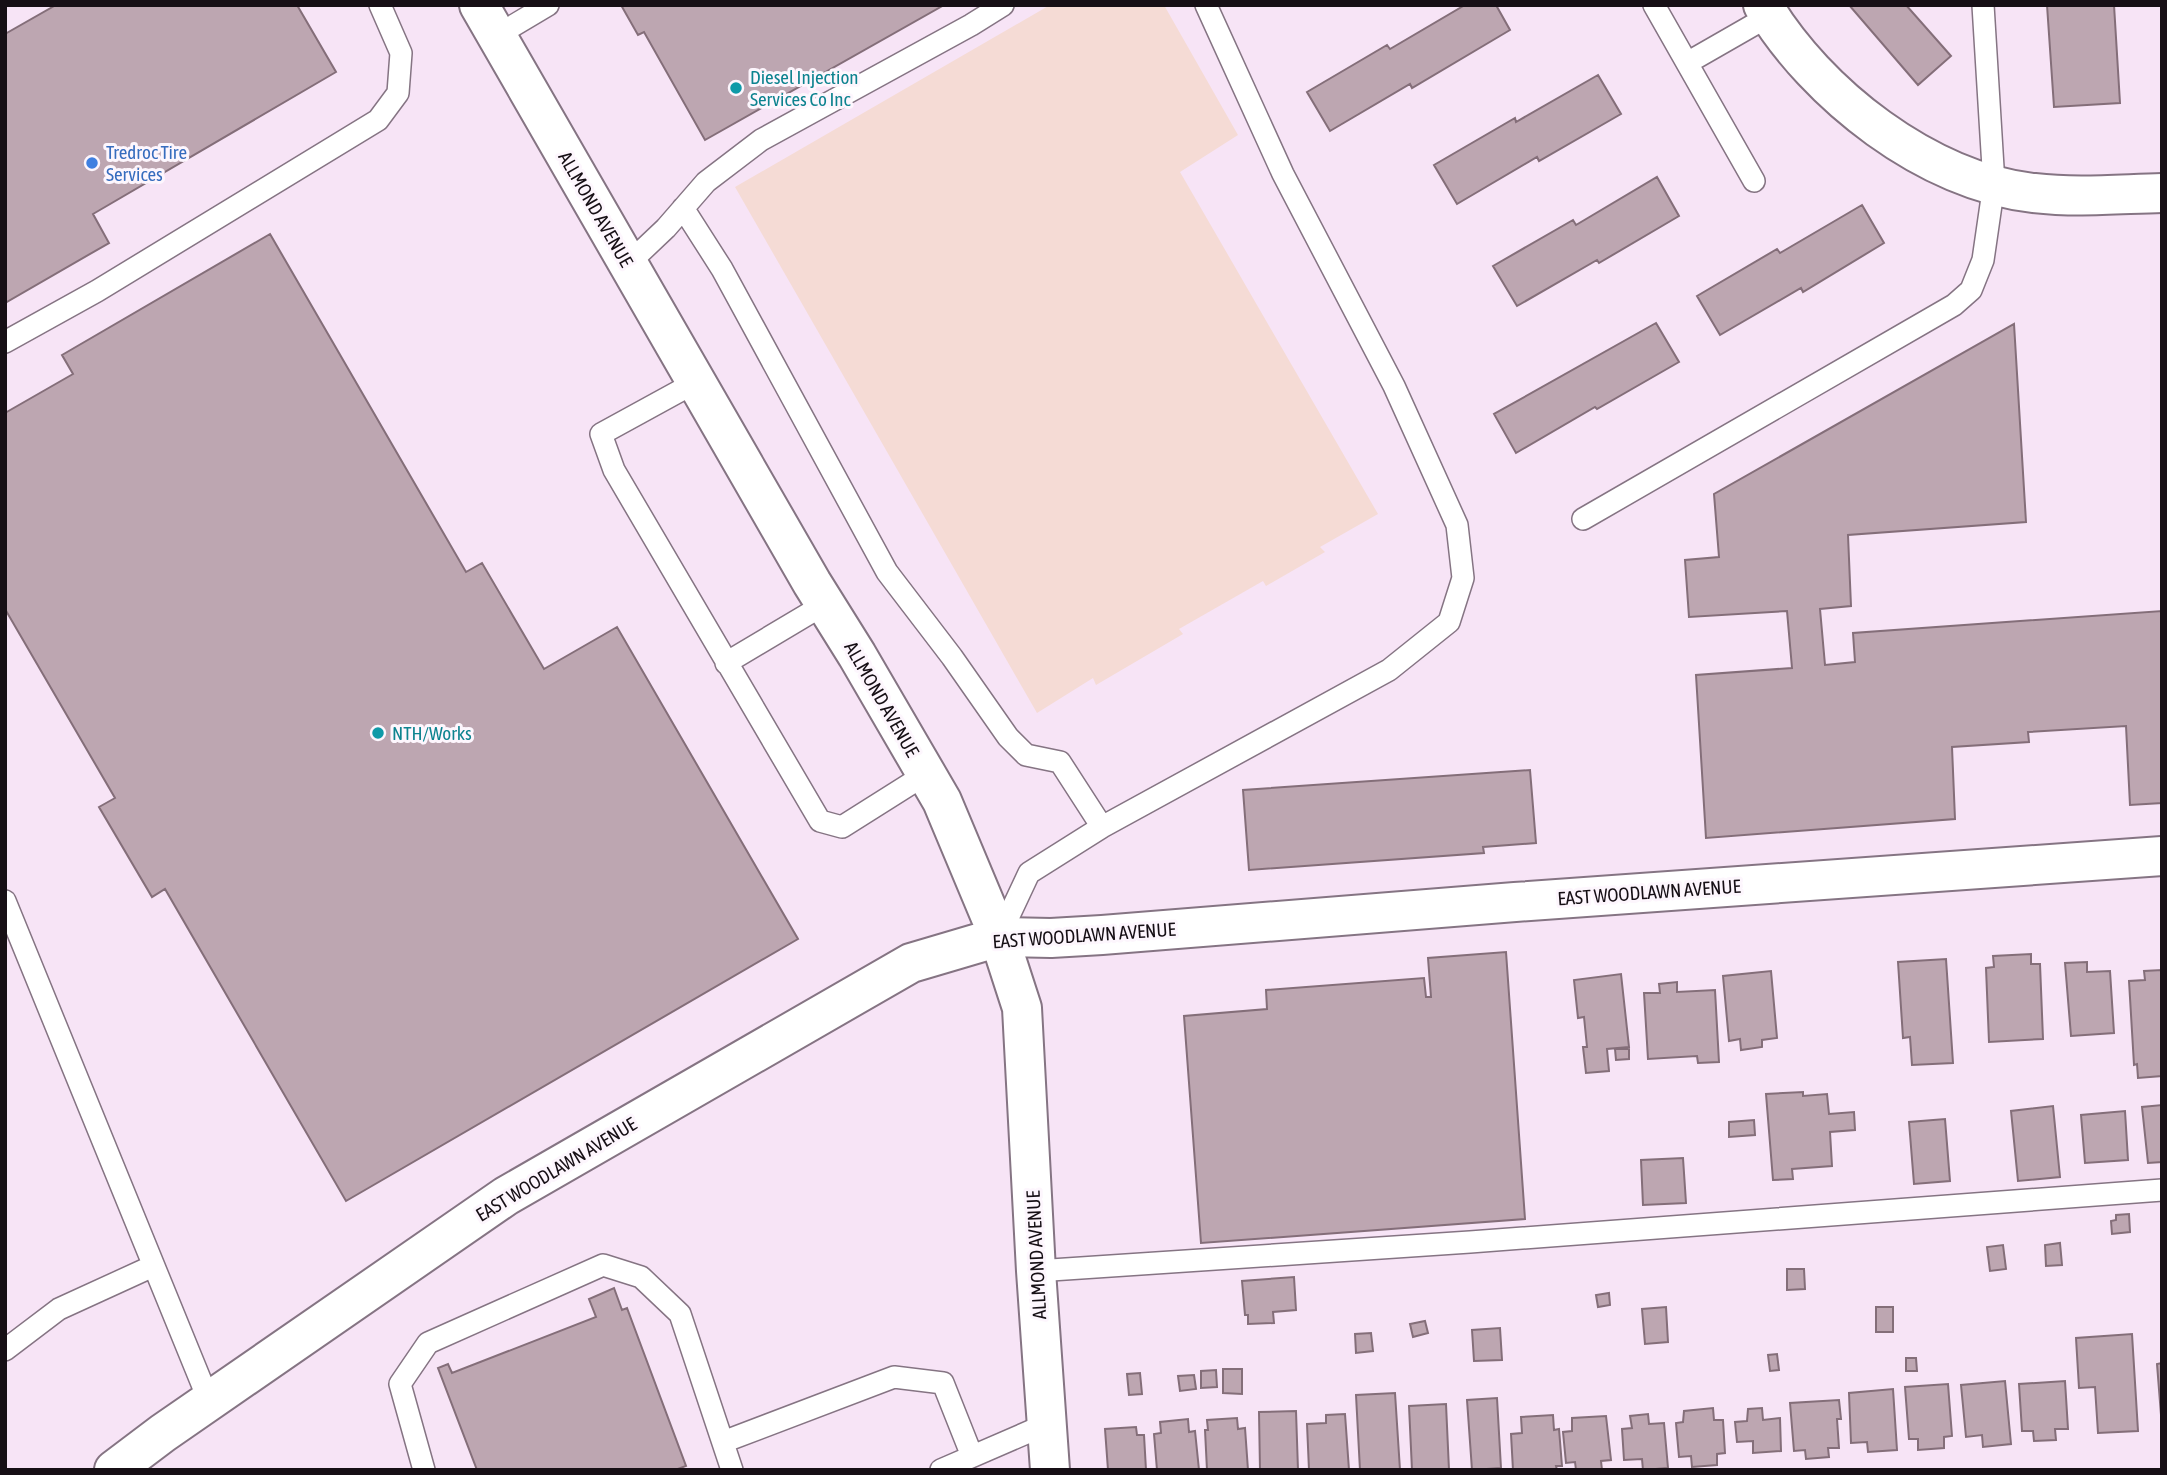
<svg xmlns="http://www.w3.org/2000/svg" width="2167" height="1475" viewBox="0 0 2167 1475" font-family="'Asap Condensed',sans-serif">
	<rect width="100%" height="100%" fill="#f7e4f6"/>
	<path fill="#f5dbd5" d="M1050,5H1164L1238,135L1180,172L1378,514L1320,547L1325,552L1266,586L1263,581L1179,629L1183,634L1096,685L1093,678L1037,713L735,187Z"/>
	<path fill="#bda6b1" stroke="#846e79" stroke-width="2" d="M56,5H297L336,72L93,214L109,243L5,303V34Z
		M621,5H944L705,140L644,32L638,35Z
		M1465,5H1496L1510,30L1412,88L1410,84L1330,131L1307,92L1387,45L1390,49Z
		M1849,5H1906L1951,56L1918,85Z
		M2047,5H2114L2120,103L2054,107Z
		M1598,75L1621,114L1539,161L1537,157L1457,204L1434,165L1515,118L1516,122Z
		M1657,177L1679,216L1599,263L1597,260L1517,306L1493,266L1573,220L1576,225Z
		M1862,205L1884,243L1803,292L1801,288L1720,335L1697,296L1777,249L1780,253Z
		M270,234L466,572L482,563L544,669L617,627L798,939L346,1201L165,889L152,897L99,807L115,798L5,609V413L73,374L62,355Z
		M1656,323L1679,362L1597,409L1595,407L1516,453L1494,414Z
		M2014,324L2026,522L1848,535L1851,606L1820,609L1825,665L1855,662L1853,633L2162,611V803L2130,805L2126,726L2028,732L2029,742L1952,747L1955,819L1706,838L1696,675L1792,668L1787,611L1689,617L1685,560L1719,557L1714,494Z
		M1530,770L1536,843L1483,847L1484,853L1249,870L1243,790Z
		M1506,952L1525,1219L1201,1243L1184,1016L1267,1009L1266,990L1424,978L1426,997H1431L1428,958Z
		M2031,954V964H2040L2043,1039L1989,1042L1986,968L1994,967L1993,956Z
		M1946,959L1953,1063L1912,1065L1910,1037L1903,1038L1898,962Z
		M2087,962V972L2110,971L2114,1033L2071,1036L2065,963Z
		M2162,970V1076L2138,1078L2137,1064L2134,1065L2129,981L2145,980L2144,971Z
		M1771,971L1777,1038L1762,1040V1047L1741,1050L1740,1039L1729,1041L1723,976Z
		M1621,974L1629,1047L1607,1049L1609,1071L1586,1073L1583,1047H1587L1584,1017L1578,1018L1574,980Z
		M1677,982V992L1715,990L1719,1062L1698,1063L1697,1056L1648,1059L1644,993H1660L1659,984Z
		M1615,1049H1629V1059L1616,1060Z
		M1803,1092V1096L1827,1094L1829,1114L1854,1112L1855,1130L1830,1132L1832,1166L1792,1169L1793,1179L1773,1180L1766,1094Z
		M2162,1105V1162L2148,1163L2142,1107Z
		M2053,1106L2060,1177L2018,1181L2011,1111Z
		M2125,1111L2128,1160L2085,1163L2081,1115Z
		M1945,1119L1950,1181L1914,1184L1909,1122Z
		M1754,1120L1755,1135L1729,1137V1122Z
		M1683,1158L1686,1203L1643,1205L1641,1160Z
		M2129,1214L2130,1232L2112,1234L2111,1221L2116,1220V1215Z
		M2060,1243L2062,1265L2046,1266L2045,1245Z
		M2003,1245L2006,1269L1990,1271L1987,1247Z
		M1787,1269H1804L1805,1289L1787,1290Z
		M1294,1277L1296,1310L1273,1312L1274,1323L1248,1324V1315H1245L1242,1281Z
		M614,1288L622,1310L627,1308L686,1466L675,1470H477L438,1368L448,1364L452,1373L596,1317L589,1299Z
		M1609,1293L1610,1305L1598,1307L1596,1295Z
		M1666,1307L1668,1342L1645,1344L1642,1309Z
		M1876,1307H1893V1332H1876Z
		M1425,1321L1428,1333L1413,1337L1410,1324Z
		M1500,1328L1502,1360L1474,1361L1472,1330Z
		M1371,1333L1373,1351L1356,1353L1355,1334Z
		M2132,1334L2138,1431L2098,1433L2095,1387L2079,1388L2076,1338Z
		M1777,1354L1779,1370L1770,1371L1768,1355Z
		M1906,1358H1916L1917,1371H1906Z
		M2162,1363V1415H2161L2157,1364Z
		M1223,1369H1242V1394L1223,1393Z
		M1216,1370L1217,1387L1201,1388V1371Z
		M1140,1373L1142,1394L1129,1395L1127,1374Z
		M1194,1375L1196,1389L1180,1391L1178,1376Z
		M2005,1381L2011,1444L1983,1447L1982,1435L1966,1437L1961,1385Z
		M2065,1381L2068,1429H2055L2056,1440L2034,1441L2033,1431H2022L2019,1384Z
		M1948,1384L1952,1436L1944,1437V1448L1918,1450V1439H1909L1905,1387Z
		M1893,1389L1897,1450L1868,1452L1867,1442L1851,1443L1849,1393Z
		M1395,1393L1400,1470H1360L1356,1395Z
		M1497,1398L1501,1468L1472,1470L1467,1400Z
		M1839,1400L1841,1419H1837L1839,1448H1828L1829,1457L1806,1459L1805,1450L1794,1451L1790,1403Z
		M1446,1404L1449,1470H1412L1409,1406Z
		M1713,1408L1714,1420H1723L1725,1453L1717,1454V1465L1692,1467L1691,1456L1679,1457L1676,1423L1683,1422L1684,1411Z
		M1762,1408L1763,1420L1780,1418L1781,1451L1753,1453V1441L1737,1442L1735,1422L1747,1421L1748,1409Z
		M1296,1411L1298,1470H1260L1259,1412Z
		M1345,1414L1349,1470H1309L1307,1424L1326,1423V1415Z
		M1648,1414L1649,1424L1664,1423L1668,1468L1643,1470L1642,1459L1624,1460L1622,1429L1632,1428L1630,1416Z
		M1553,1415L1554,1430L1559,1429L1562,1466H1556L1557,1470H1513L1511,1434L1522,1433L1521,1417Z
		M1606,1416L1611,1460L1601,1461L1602,1470H1576L1575,1462L1566,1463L1563,1432L1572,1431V1418Z
		M1237,1418L1238,1429L1245,1428L1248,1470H1207L1205,1430H1208L1207,1420Z
		M1188,1419L1189,1432L1195,1431L1199,1470H1157L1154,1434L1161,1433L1160,1422Z
		M1136,1427L1137,1435H1144L1146,1470H1108L1105,1429Z"/>
	<g fill="none" stroke-linecap="round" stroke-linejoin="round">
		<defs>
			<path id="lane" d="M1654,5L1754,181
				M496,36L548,5
				M1687,63L1769,16
				M683,208L722,269L887,572L952,657L1008,737L1026,755L1060,762L1102,827
				M628,264L666,228L706,182L761,140L971,25L1003,5
				M5,342L97,291L378,120L398,93L401,53L380,5
				M696,382L601,434L614,470L820,821L842,827L926,774
				M1583,519L1954,305L1971,290L1983,260L1994,184L1983,5
				M726,663L825,604
				M5,901L209,1401
				M999,937L1029,873L1102,827L1389,670L1449,622L1463,578L1457,525L1394,386L1283,174L1206,5
				M1036,1271L1470,1242L2162,1190
				M5,1350L59,1309L153,1266
				M723,1442L894,1377L943,1383L972,1456
				M424,1470L400,1384L428,1343L603,1265L641,1277L680,1314L732,1470
				M941,1470L1047,1424"/>
			<path id="street" d="M1763,5C1816,94 1928,182 2034,193C2077,198 2119,194 2162,193
				M999,937L1022,1008L1036,1271L1050,1470"/>
			<path id="secondary" d="M479,5L812,583L857,655L942,801L999,937
				M114,1470L163,1433L506,1196L911,963L999,937L1051,938L1102,935L1515,902L2162,856"/>
		</defs>
		<use href="#lane" stroke="#857483" stroke-width="24"/>
		<use href="#street" stroke="#857483" stroke-width="42"/>
		<use href="#secondary" stroke="#857483" stroke-width="42"/>
		<use href="#lane" stroke="#fff" stroke-width="21"/>
		<use href="#street" stroke="#fff" stroke-width="38"/>
		<use href="#secondary" stroke="#fff" stroke-width="38"/>
	</g>
	<g fill="#0f9aa8" stroke="#fdf6fd" stroke-width="2.5">
		<circle cx="736" cy="88" r="7"/>
		<circle cx="378" cy="733" r="7"/>
	</g>
	<circle fill="#3f7fe0" stroke="#fdf6fd" stroke-width="2.5" cx="92" cy="163" r="7"/>
	<g text-anchor="middle" stroke-width="6" stroke-linejoin="round" paint-order="stroke">
		<g font-size="19" fill="#0d838f" stroke="#fdf6fd" text-anchor="start">
			<text x="750" y="84">Diesel Injection<tspan x="750" dy="22">Services Co Inc</tspan></text>
			<text x="392" y="740">NTH/Works</text>
		</g>
		<g font-size="19" fill="#366cbe" stroke="#fdf6fd" text-anchor="start">
			<text x="106" y="159">Tredroc Tire<tspan x="106" dy="22">Services</tspan></text>
		</g>
		<g font-size="19" fill="#160f15" stroke="#fdf6fd">
			<text transform="translate(596 209) rotate(60)" y="7">ALLMOND AVENUE</text>
			<text transform="translate(882 699) rotate(60)" y="7">ALLMOND AVENUE</text>
			<text transform="translate(1649 892) rotate(-4)" y="7">EAST WOODLAWN AVENUE</text>
			<text transform="translate(1084 935) rotate(-4)" y="7">EAST WOODLAWN AVENUE</text>
			<text transform="translate(556 1169) rotate(-31)" y="7">EAST WOODLAWN AVENUE</text>
			<text transform="translate(1036 1255) rotate(-93)" y="7">ALLMOND AVENUE</text>
		</g>
	</g>
	<rect width="2167" height="1475" fill="none" stroke="#160f15" stroke-width="14"/>
</svg>
